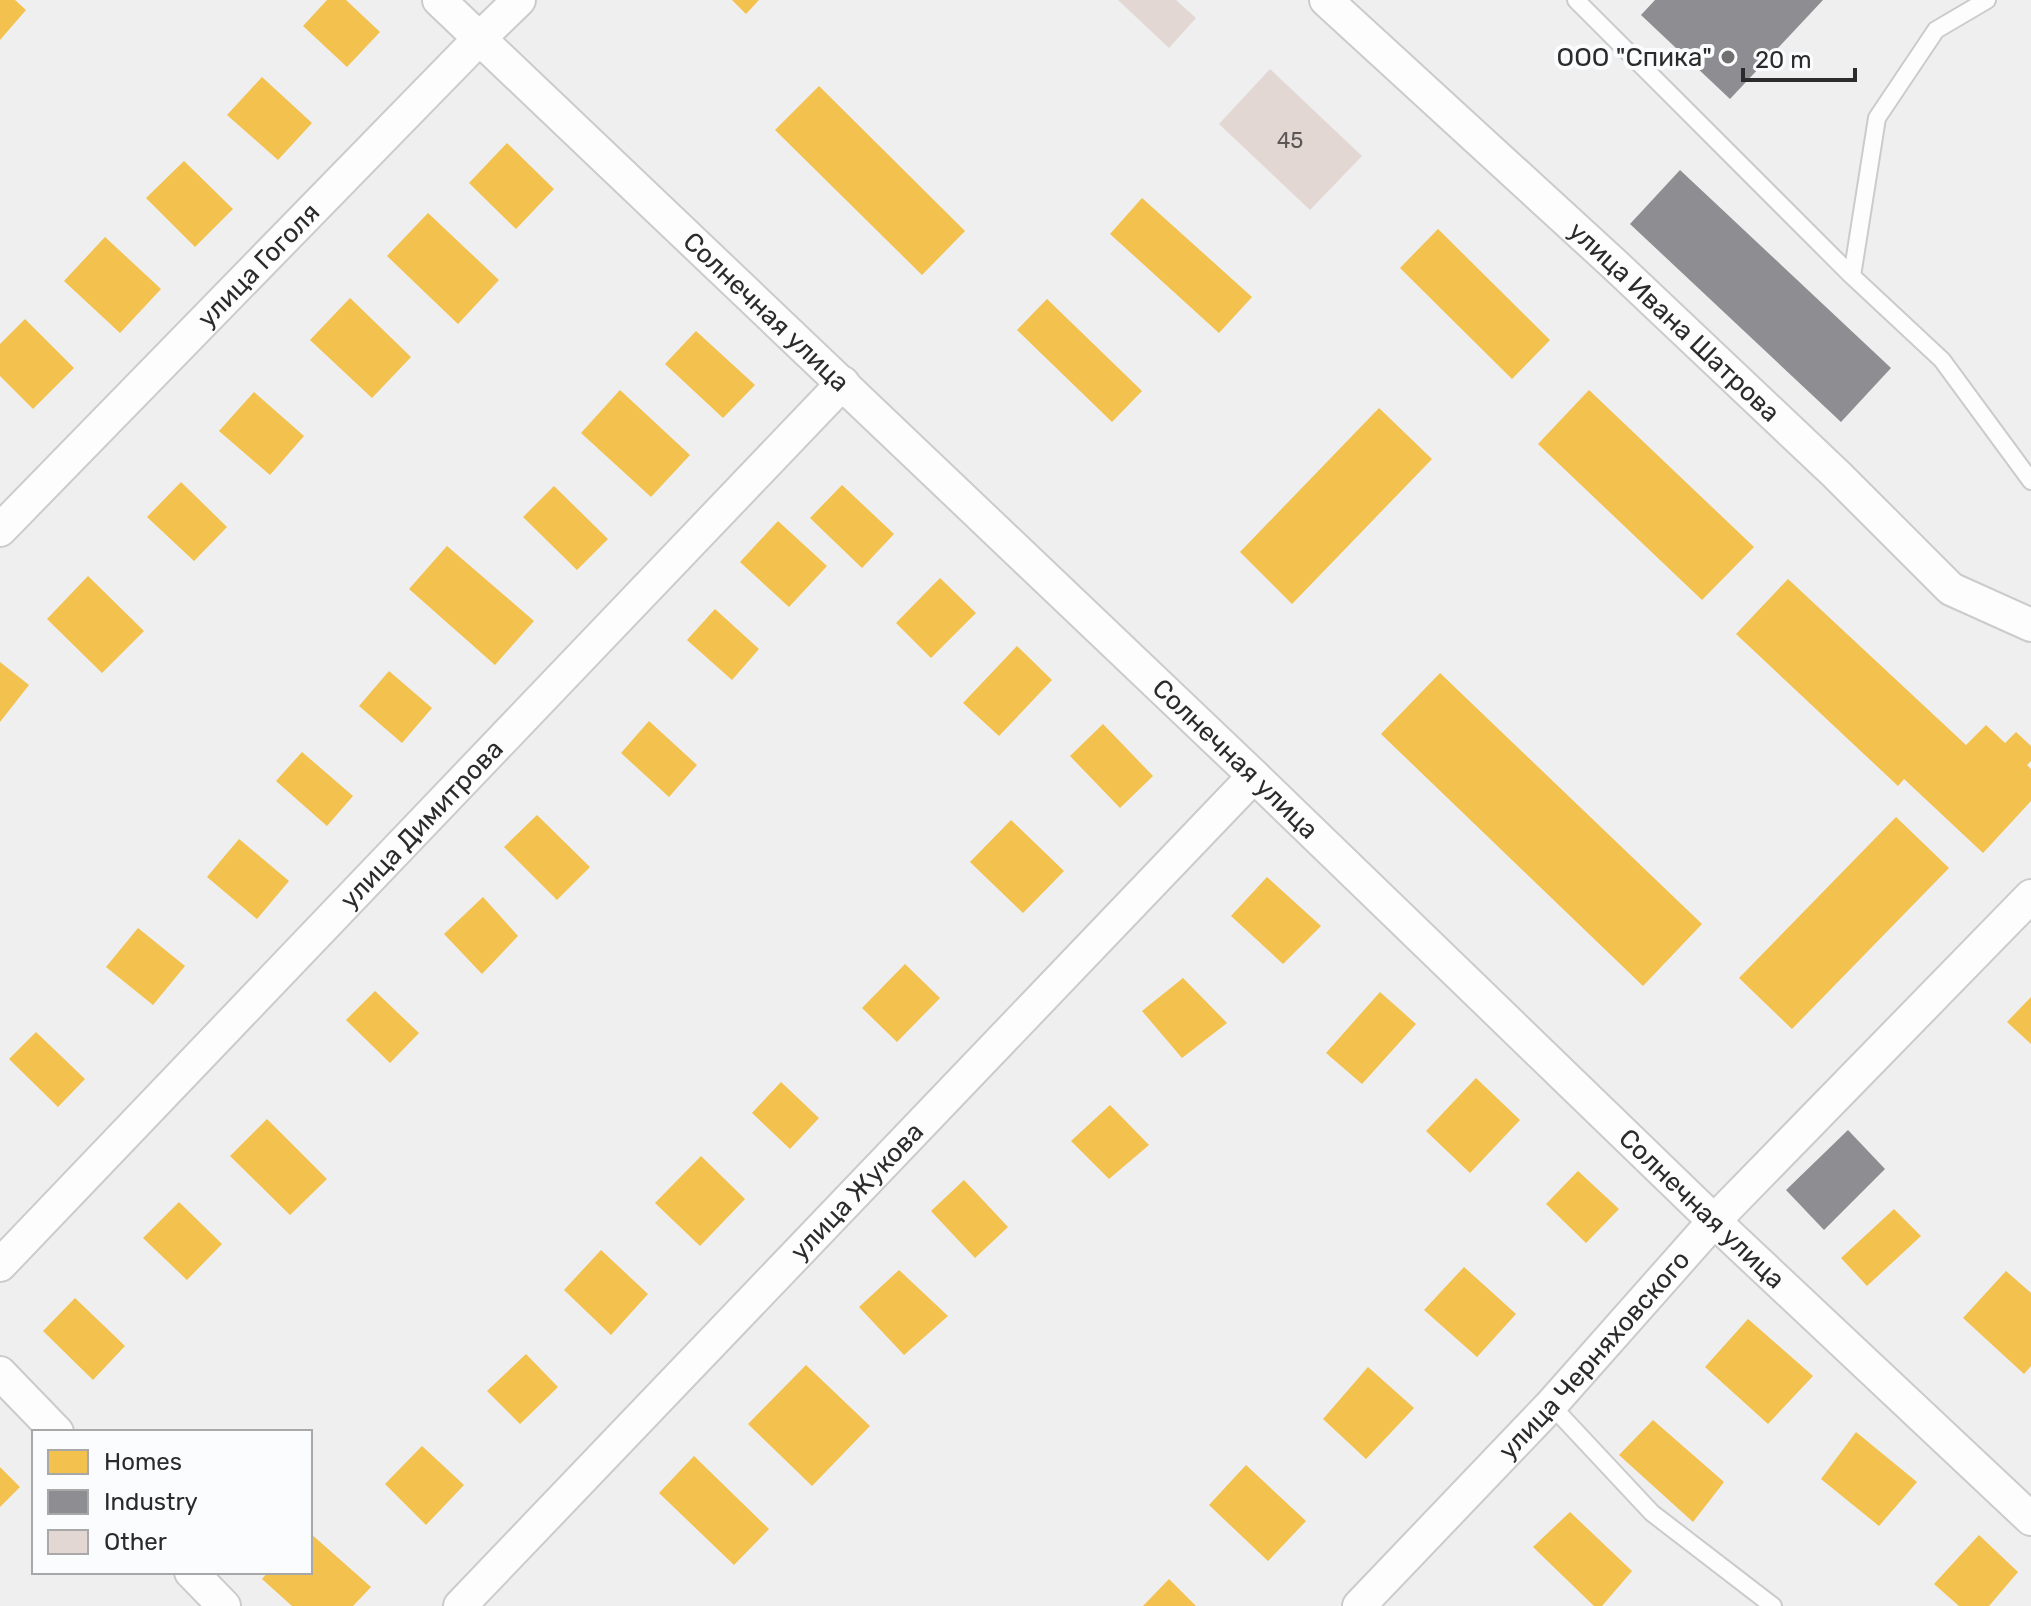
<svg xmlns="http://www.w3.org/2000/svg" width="2031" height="1606" viewBox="0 0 2031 1606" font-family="Rubik,sans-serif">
	<rect width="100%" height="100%" fill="#efefef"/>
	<path fill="#f2c14e" d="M0,0H15L26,10L0,40Z
		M327,0H346L380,32L347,67L303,26Z
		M732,0H759L746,14Z
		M262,77L312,123L278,160L227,115Z
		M819,86L965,231L922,275L775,130Z
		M507,143L554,189L516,229L469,183Z
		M184,161L233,209L195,247L146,198Z
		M1142,198L1252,297L1219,333L1110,234Z
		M428,213L499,280L458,324L387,256Z
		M1438,229L1550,340L1512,379L1400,268Z
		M105,237L161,289L120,333L64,281Z
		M350,298L411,357L372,398L310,340Z
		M1047,299L1142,391L1112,422L1017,330Z
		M25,319L74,368L33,409L0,376V344Z
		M696,331L755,385L723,418L665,364Z
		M620,390L690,455L651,497L581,433Z
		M1589,390L1754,547L1702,600L1538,444Z
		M254,392L304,436L270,475L219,431Z
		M1379,408L1432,459L1292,604L1240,552Z
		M181,482L227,527L194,561L147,517Z
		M842,485L894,534L862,568L810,518Z
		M554,486L608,539L577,570L523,517Z
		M778,521L827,566L789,607L740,562Z
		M447,546L534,621L495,665L409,589Z
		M88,576L144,631L102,673L47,619Z
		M940,578L976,613L931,658L896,623Z
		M1788,579L1966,745L1986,725L2005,743L2016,732L2031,746V761L2027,765L2031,769V801L1983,853L1904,779L1898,786L1736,634Z
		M715,609L759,649L732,680L687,640Z
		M1017,646L1052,680L999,736L963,703Z
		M0,662L29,685L0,722Z
		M389,671L432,708L402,743L359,706Z
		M1440,673L1702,924L1643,986L1381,734Z
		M649,721L697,765L669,797L621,753Z
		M1103,724L1153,776L1120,808L1070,756Z
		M302,752L353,796L327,826L276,781Z
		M537,815L590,867L557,900L504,847Z
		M1896,817L1949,868L1792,1029L1739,978Z
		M1011,820L1064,871L1023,913L970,862Z
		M239,839L289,881L257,919L207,877Z
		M1267,877L1321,926L1283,964L1231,916Z
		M483,897L518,936L482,974L444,934Z
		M138,928L185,966L153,1005L106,967Z
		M905,964L940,998L897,1042L862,1008Z
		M1183,978L1227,1023L1182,1058L1142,1011Z
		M375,991L419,1033L390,1063L346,1020Z
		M1380,992L1416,1024L1362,1084L1326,1053Z
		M2031,997V1044L2007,1022Z
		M36,1032L85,1079L58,1107L9,1059Z
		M1476,1078L1520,1120L1470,1173L1426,1131Z
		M781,1082L819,1118L790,1149L752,1113Z
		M1110,1105L1149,1145L1109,1179L1071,1141Z
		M267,1119L327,1179L290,1215L230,1156Z
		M701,1156L745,1199L700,1246L655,1203Z
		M1578,1171L1619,1209L1586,1243L1546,1204Z
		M964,1180L1008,1227L975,1258L931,1211Z
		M179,1202L222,1244L187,1280L143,1238Z
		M1894,1209L1921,1236L1867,1286L1841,1258Z
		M601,1250L648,1294L611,1335L564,1290Z
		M1464,1267L1516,1314L1477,1357L1424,1310Z
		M899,1270L948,1316L904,1355L859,1307Z
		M2006,1271L2031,1293V1366L2024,1374L1963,1318Z
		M75,1298L125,1346L93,1380L43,1331Z
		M1748,1319L1813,1376L1768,1424L1705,1367Z
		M526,1354L558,1387L520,1424L487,1391Z
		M806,1365L870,1426L812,1486L748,1424Z
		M1368,1367L1414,1408L1366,1459L1323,1419Z
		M1653,1420L1724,1482L1693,1522L1619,1455Z
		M1856,1432L1917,1482L1879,1526L1821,1479Z
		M422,1446L464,1485L426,1525L385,1484Z
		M694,1456L769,1529L734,1565L659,1493Z
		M1246,1465L1306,1521L1268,1561L1209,1505Z
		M0,1467L20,1487L0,1507Z
		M1570,1512L1632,1571L1602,1606H1594L1533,1547Z
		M310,1533L371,1587L353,1606H292L262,1579L268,1572H310Z
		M1979,1535L2018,1572L1989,1606H1959L1934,1584Z
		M1169,1579L1196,1606H1143Z"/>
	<path fill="#8d8d92" d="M1655,0H1823L1730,99L1641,15Z
		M1680,170L1891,368L1841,422L1630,224Z
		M1848,1130L1885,1169L1824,1230L1786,1190Z"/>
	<path fill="#e2d7d3" d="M1118,0H1176L1196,18L1169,48Z
		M1270,69L1362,156L1310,210L1219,124Z"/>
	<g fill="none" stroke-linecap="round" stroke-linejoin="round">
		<defs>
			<path id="lane" d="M1576,0L1852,276L1942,360L2031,481
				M1852,276L1877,118L1936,30L1987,0
				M1551,1405L1652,1513L1773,1606"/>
			<g id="street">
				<path id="s1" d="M439,0L1254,776L1714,1221L2031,1519"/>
				<path id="s2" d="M1326,0L1614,264L1836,474L1951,589L2031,625"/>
				<path id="s3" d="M0,530L479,39L519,0"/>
				<path id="s4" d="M0,1265L843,383"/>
				<path d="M0,1373L57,1432"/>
				<path d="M191,1572L224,1606"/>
				<path id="s5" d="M460,1606L1254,776"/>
				<path id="s6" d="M1359,1606L1551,1405L1714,1221L2031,896"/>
			</g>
		</defs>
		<use href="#lane" stroke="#cacbcb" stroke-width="20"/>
		<use href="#street" stroke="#cacbcb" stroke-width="36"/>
		<use href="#lane" stroke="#fdfdfd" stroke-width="16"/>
		<use href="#street" stroke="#fdfdfd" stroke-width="32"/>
	</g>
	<circle fill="#707070" stroke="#fbfcfd" stroke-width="3" cx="1728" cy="57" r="8"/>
	<g text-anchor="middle" stroke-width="8" stroke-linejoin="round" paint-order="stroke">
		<g font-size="22" fill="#5a5756">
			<text x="1290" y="148">45</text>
		</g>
		<g font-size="26" fill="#2b2b2b" stroke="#fbfcfd" text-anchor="end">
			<text x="1712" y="66">ООО "Спика"</text>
		</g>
		<g font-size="26" fill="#2b2b2b" stroke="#fbfcfd">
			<text dy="9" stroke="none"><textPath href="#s3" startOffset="370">улица Гоголя</textPath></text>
			<text dy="9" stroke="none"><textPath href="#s1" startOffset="452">Солнечная улица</textPath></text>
			<text dy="9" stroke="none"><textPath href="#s2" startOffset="474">улица Ивана Шатрова</textPath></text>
			<text dy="9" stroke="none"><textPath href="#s1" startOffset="1100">Солнечная улица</textPath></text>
			<text dy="9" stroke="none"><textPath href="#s4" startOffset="610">улица Димитрова</textPath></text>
			<text dy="9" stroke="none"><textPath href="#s5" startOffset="574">улица Жукова</textPath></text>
			<text dy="9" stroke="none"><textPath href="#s1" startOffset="1748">Солнечная улица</textPath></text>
			<text dy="9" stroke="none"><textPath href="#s6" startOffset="344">улица Черняховского</textPath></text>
		</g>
	</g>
	<rect x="32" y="1430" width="280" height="144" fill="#fbfcfd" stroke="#a8a8a9" stroke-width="2"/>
	<rect x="48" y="1450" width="40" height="24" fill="#f2c14e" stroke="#a8a8a9" stroke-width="2"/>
	<text x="104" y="1470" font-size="24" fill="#2b2b2b">Homes</text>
	<rect x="48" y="1490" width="40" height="24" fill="#8d8d92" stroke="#a8a8a9" stroke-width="2"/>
	<text x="104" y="1510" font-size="24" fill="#2b2b2b">Industry</text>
	<rect x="48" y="1530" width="40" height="24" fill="#e2d7d3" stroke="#a8a8a9" stroke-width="2"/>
	<text x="104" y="1550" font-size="24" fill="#2b2b2b">Other</text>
	<path d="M1743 68v12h112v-12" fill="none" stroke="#2b2b2b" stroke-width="4"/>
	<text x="1755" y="68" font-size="24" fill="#2b2b2b" stroke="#fbfcfd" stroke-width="6" paint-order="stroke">20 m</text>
</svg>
